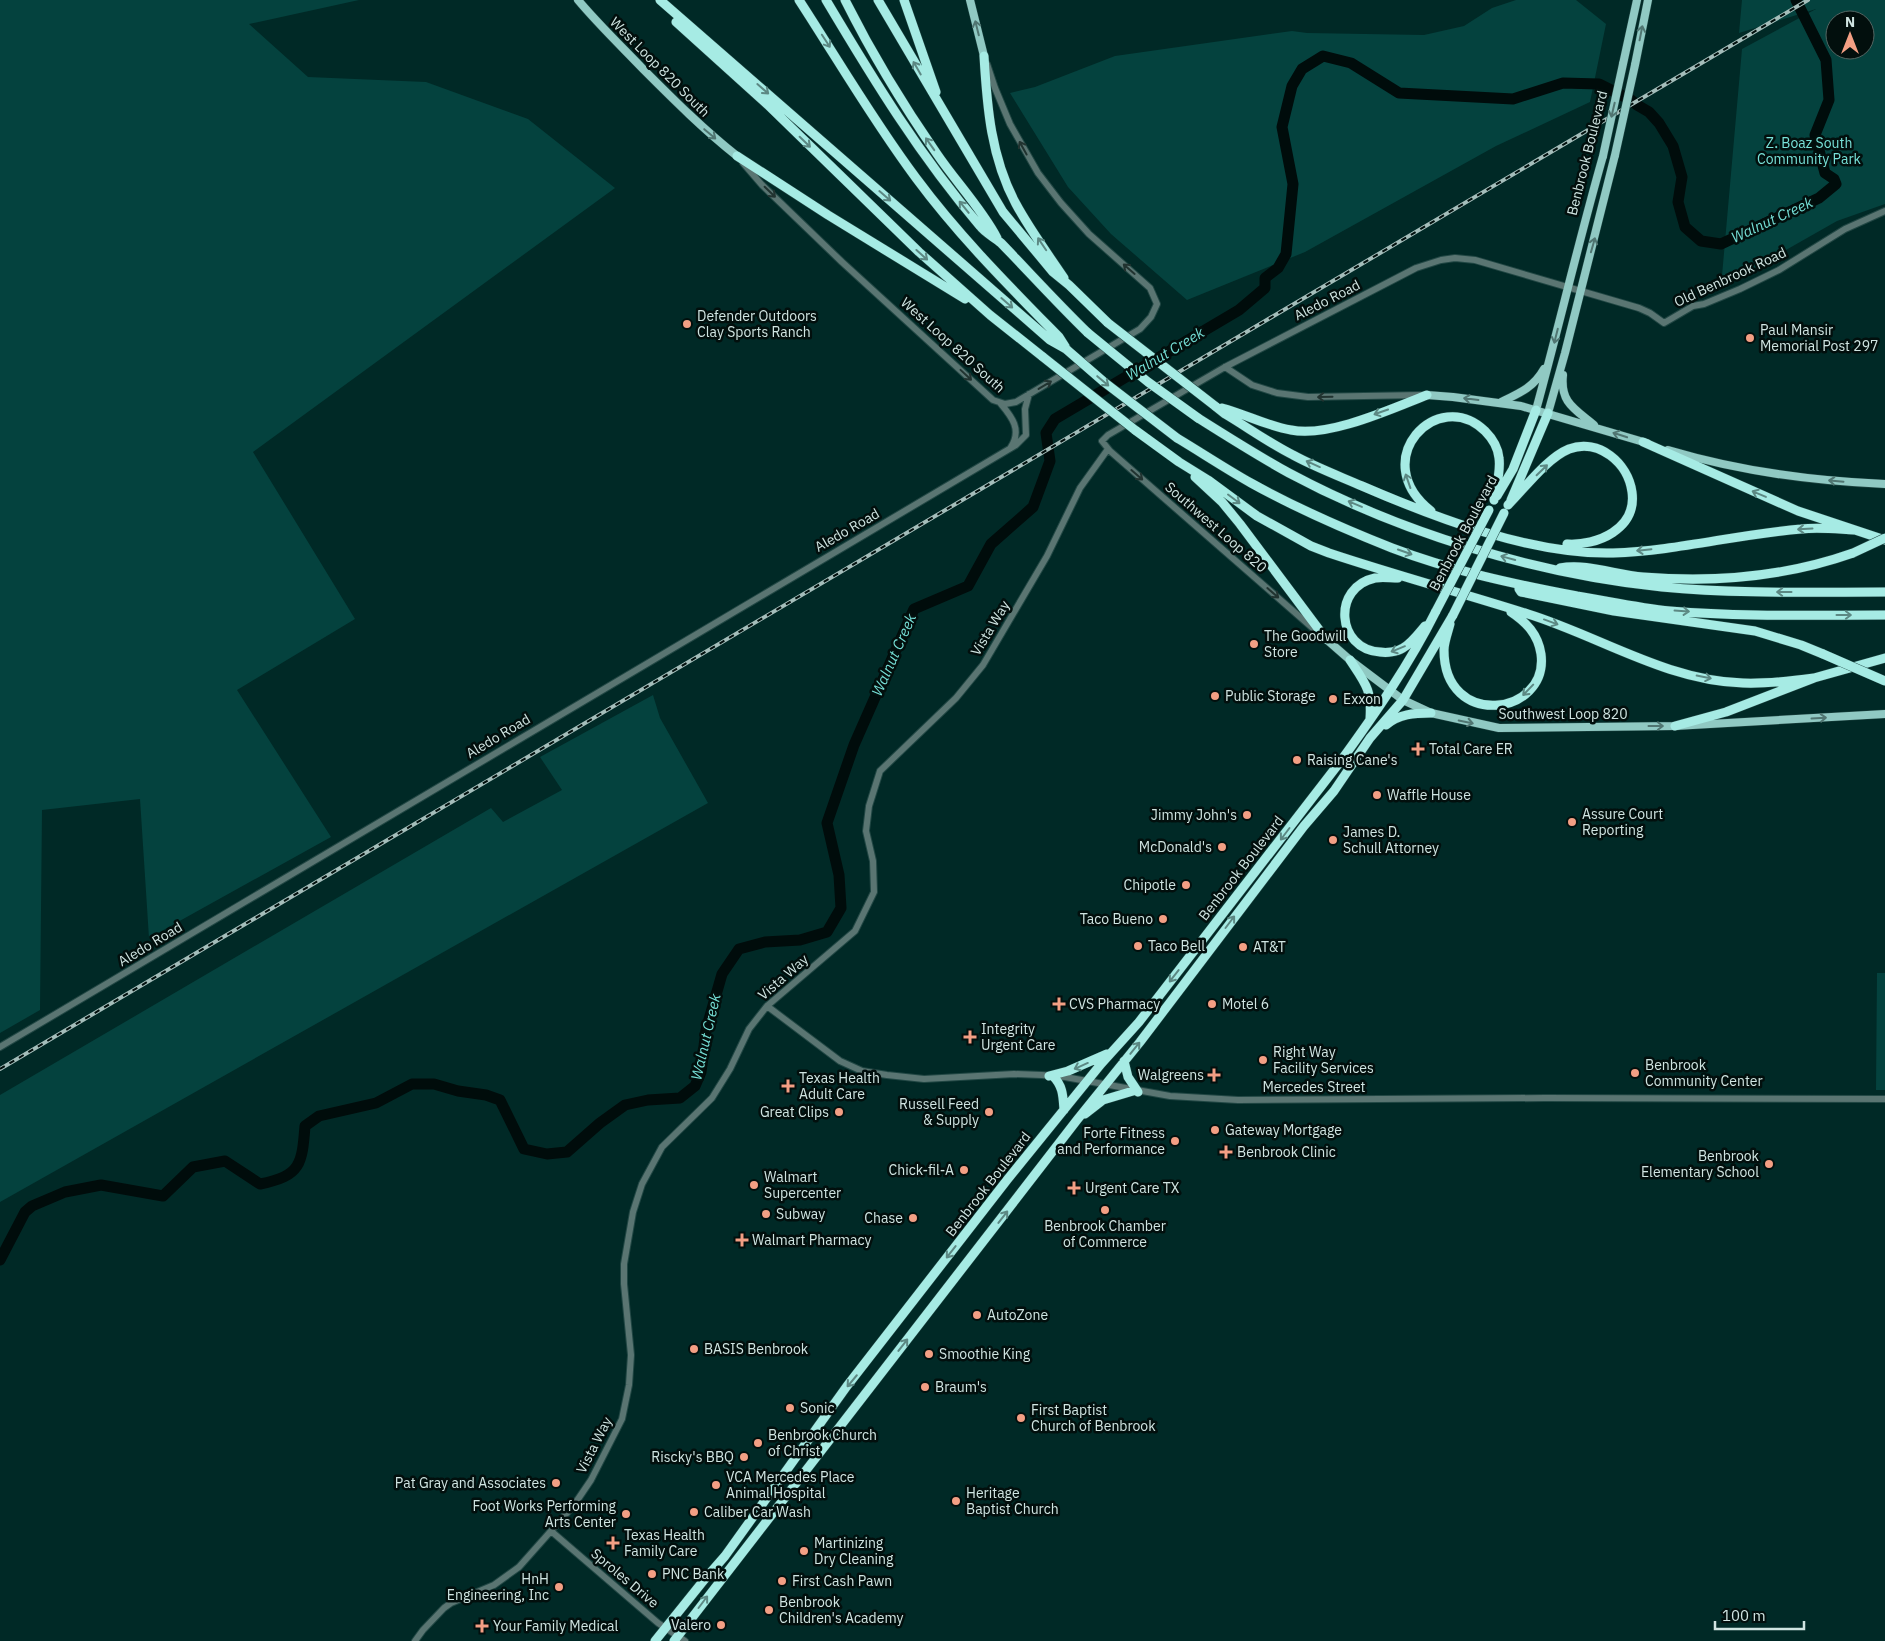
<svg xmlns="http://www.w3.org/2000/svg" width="1885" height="1641" viewBox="0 0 1885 1641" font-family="'IBM Plex Sans',sans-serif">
	<rect width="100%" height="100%" fill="#002926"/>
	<path fill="#04423e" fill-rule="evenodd" d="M0,0H359L249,24L308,77L426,82L528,119L615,188L253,452L355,619L237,690L331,837L149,938L140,799L42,810L40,1010L0,1033Z
		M1516,0H1576L1606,24L1590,102L1496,146L1305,252L1187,300L1111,234L1068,187L1010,93L1035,87L1115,56L1292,31L1307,33L1424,35L1464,26L1492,8Z
		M1742,0H1885V204L1837,221L1721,287L1742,49L1816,9L1739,33ZM1835,20H1865V50H1835Z
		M653,695L660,718L708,803L0,1202V1095L491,808L503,822L562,790L540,757Z
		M1877,973H1885V1090H1876Z"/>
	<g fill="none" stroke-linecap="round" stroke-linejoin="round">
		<path stroke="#000c0b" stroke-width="11" d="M0,1260L25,1212L32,1206L65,1192L101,1185L163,1196L193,1167L225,1161L260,1184C301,1176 302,1164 305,1126L319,1116L376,1103L412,1084H434L458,1091L486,1095L500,1100L524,1149L547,1154L567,1152L600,1123L625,1105L648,1100L680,1098L695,1086L701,1072L706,1030L722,974L739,949L765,942L800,940L827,932L841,908L839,875L827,823L854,745L914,609L968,586L991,544L1033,507L1050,461L1046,433L1055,419L1239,310L1265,288V278L1278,268L1286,254L1293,184L1282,127L1292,86L1302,69L1323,56L1351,63L1399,93L1513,99L1563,83L1599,84L1631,100L1637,105L1649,112L1659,123L1673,146L1682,177L1678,202L1685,227L1701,241L1721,244L1819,198L1836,184L1834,179L1825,173L1815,135L1829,100L1826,60L1796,0"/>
		<defs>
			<path id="minor" d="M743,163L762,185L842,262L993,400L1005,404L1016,402L1140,329L1151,317L1157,304L1150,288L1089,234L1061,203L1038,173L1010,124L995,88L987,64
				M1225,367L1252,385L1277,393L1308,397L1421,395
				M1001,404C1012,417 1022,430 1011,447
				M1316,631L1110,451L1102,441L1108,435L1225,367L1416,268L1441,260L1455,258L1475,260L1639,308L1650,313L1664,323L1693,306L1704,304L1740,289L1779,270L1845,229L1885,211
				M767,1006L840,1061L862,1071L887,1075L924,1079L1014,1074L1042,1075L1065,1077L1170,1096L1238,1100L1545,1098L1885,1099
				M0,1047L1016,445L1026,435L1025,409L1029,394
				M551,1531L658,1623L685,1641
				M415,1641L423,1630L444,1608L451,1603L494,1585L519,1567L574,1505L591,1480L622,1419L629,1385L631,1355L624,1284V1264L633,1212L642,1184L662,1147L712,1098L730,1069L749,1029L767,1006L855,931L874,892L873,861L866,831L869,806L880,771L956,698L983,665L1047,556L1080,488L1108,449"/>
			<path id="major" d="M578,0C599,25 622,47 644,70C674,100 704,130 737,156
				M970,0L984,56
				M1623,64L1637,0
				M1635,65L1648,0
				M1563,375C1560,403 1575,409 1594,425
				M1427,395L1453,397L1521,406L1647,443
				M1501,402C1520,393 1534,387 1544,369
				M1536,410C1559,326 1579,240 1603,156
				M1548,413L1565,353L1615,155
				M1668,450C1739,471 1811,481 1885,484
				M1326,639L1350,660L1403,700L1431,713L1499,728L1675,726L1885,714"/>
			<path id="highway" d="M660,0L1050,340L1066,349
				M799,0C838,60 874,122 916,178C959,236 1009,286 1059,337L1066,348
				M826,0C873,79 920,156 980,226C985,233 994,237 1001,243C1030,273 1058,304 1088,333
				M845,0C872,54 903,105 937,154C956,182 982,209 997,238
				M878,0L1003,212L1053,272L1069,285L1108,323
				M904,0L936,92
				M676,22L769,106L919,252L990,315L1043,357
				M984,56C987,107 991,158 1016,204C1030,230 1048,254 1064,278
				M737,156L828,215L965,299
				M1215,406L1225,414C1247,427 1269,443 1293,455C1315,467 1339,476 1362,486C1436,518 1532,555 1613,553C1676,551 1738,534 1801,529C1819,527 1836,529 1854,530
				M1222,408C1245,414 1267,426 1291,430C1328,438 1391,409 1427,395
				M1198,418C1228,437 1258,456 1289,473C1401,533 1536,574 1662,587C1736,594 1811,592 1885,592
				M1135,430L1179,462L1208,480L1257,516L1311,546L1329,553C1395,575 1462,593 1528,614C1599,636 1667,681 1743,683C1766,684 1791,681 1814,678
				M1177,438C1202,453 1226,469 1251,483C1296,508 1344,529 1392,548C1452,571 1514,584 1577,596C1608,601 1639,608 1670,611C1742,617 1813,615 1885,615
				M1643,442L1798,511L1885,540
				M1195,477L1222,502L1240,524L1326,639
				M1497,496L1513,469L1536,410
				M1511,500L1548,413
				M1508,505C1525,488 1547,458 1569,449C1599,438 1628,463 1632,492C1637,529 1597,546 1567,544
				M1431,511C1366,460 1438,385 1485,431C1492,438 1498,448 1499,458C1501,472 1496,487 1494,500
				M1560,568C1587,563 1616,575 1643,577C1715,583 1785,577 1853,553
				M1398,578C1391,578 1382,577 1375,578C1332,587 1336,649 1380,652C1387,653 1397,652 1403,648C1411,644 1419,633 1425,626
				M1519,589L1521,592L1614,611L1755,631L1801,645L1823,654
				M1450,624C1448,632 1444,642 1444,650C1444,730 1549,716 1541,654C1538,634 1526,622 1511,612
				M1350,660C1366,684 1372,690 1370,719
				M1386,725C1399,714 1414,713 1431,713
				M1675,726L1726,712L1814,678L1885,658
				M1124,1061L1128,1077L1138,1092
				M1049,1076L1068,1071L1107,1054
				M1053,1076C1063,1086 1063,1096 1064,1110
				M1085,1114L1103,1100L1133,1091
				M655,1641L704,1580L725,1556L847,1386L1007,1180L1101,1064L1139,1022L1340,762C1375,714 1409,665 1436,611
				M674,1641L1077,1120L1140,1042L1304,826L1334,791L1370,738L1403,700L1453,615"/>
		</defs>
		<use href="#minor" stroke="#214744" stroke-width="8"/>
		<use href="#major" stroke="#214744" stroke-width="9"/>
		<use href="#highway" stroke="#214744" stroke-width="10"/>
		<use href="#minor" stroke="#5a7572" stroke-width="6"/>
		<use href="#major" stroke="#90c9c3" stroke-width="8"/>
		<use href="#highway" stroke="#a6ebe4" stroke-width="9"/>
		<defs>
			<path id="rail" d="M0,1069L1808,0"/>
		</defs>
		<use href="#rail" stroke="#a4bdba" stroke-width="4"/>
		<use href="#rail" stroke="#020f0d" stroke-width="2" stroke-dasharray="5.5" stroke-linecap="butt"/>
		<defs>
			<path id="major-bridge" d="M1615,155L1635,65
				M1603,156L1623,64"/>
			<path id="highway-bridge" d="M1108,323L1215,406
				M1088,333L1148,382L1198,418
				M1066,349L1104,382L1177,438
				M1043,357L1135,430
				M1853,553L1885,538
				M1436,611L1489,510
				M1453,615L1504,513
				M1823,654L1885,681"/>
		</defs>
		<use href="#major-bridge" stroke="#214744" stroke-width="9" stroke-linecap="butt"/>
		<use href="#highway-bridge" stroke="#214744" stroke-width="10" stroke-linecap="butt"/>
		<use href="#major-bridge" stroke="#90c9c3" stroke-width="8"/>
		<use href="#highway-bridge" stroke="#a6ebe4" stroke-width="9"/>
	</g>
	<defs><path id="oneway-shaft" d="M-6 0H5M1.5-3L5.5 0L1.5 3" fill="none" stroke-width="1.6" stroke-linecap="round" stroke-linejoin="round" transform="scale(1.25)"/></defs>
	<g stroke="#507571">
		<use href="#oneway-shaft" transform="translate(977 28) rotate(-104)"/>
		<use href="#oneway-shaft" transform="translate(1641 33) rotate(-79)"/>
		<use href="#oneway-shaft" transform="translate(1613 110) rotate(103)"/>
		<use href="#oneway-shaft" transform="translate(710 134) rotate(40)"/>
		<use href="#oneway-shaft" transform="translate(1593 245) rotate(-74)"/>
		<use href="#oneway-shaft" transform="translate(1556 336) rotate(104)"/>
		<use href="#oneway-shaft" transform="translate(1471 399) rotate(-173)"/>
		<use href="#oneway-shaft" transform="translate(1620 435) rotate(-162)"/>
		<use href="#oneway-shaft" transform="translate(1836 481) rotate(-175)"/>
		<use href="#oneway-shaft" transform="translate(1819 718) rotate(-3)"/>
		<use href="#oneway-shaft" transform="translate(1466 722) rotate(12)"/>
		<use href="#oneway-shaft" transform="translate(1656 726)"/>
	</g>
	<g stroke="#5c8883">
		<use href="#oneway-shaft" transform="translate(826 41) rotate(57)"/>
		<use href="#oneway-shaft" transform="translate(917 68) rotate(-120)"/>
		<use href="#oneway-shaft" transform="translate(763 89) rotate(41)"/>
		<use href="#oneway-shaft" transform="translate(805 142) rotate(44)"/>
		<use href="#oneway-shaft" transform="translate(930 144) rotate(-125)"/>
		<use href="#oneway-shaft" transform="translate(885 196) rotate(41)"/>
		<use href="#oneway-shaft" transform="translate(964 207) rotate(-129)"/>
		<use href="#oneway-shaft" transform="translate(1042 244) rotate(-124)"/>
		<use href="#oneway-shaft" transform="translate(922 255) rotate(42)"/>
		<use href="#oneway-shaft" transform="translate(1007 303) rotate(41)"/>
		<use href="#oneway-shaft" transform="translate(1103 381) rotate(40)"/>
		<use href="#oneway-shaft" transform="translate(1381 412) rotate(161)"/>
		<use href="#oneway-shaft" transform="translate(1313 464) rotate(-156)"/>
		<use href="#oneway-shaft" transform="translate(1542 470) rotate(-44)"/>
		<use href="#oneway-shaft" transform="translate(1408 481) rotate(-109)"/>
		<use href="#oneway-shaft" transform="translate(1759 494) rotate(-157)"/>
		<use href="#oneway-shaft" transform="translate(1234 499) rotate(37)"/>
		<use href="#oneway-shaft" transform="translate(1355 504) rotate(-157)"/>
		<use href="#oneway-shaft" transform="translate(1805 529) rotate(177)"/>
		<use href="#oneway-shaft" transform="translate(1644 550) rotate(174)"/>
		<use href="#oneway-shaft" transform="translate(1405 552) rotate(19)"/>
		<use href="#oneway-shaft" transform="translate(1508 558) rotate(-165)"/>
		<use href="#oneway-shaft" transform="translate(1784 592) rotate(-180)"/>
		<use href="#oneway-shaft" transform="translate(1682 611) rotate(4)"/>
		<use href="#oneway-shaft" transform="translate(1844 615)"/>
		<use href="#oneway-shaft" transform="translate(1551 622) rotate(20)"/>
		<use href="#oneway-shaft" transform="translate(1398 649) rotate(158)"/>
		<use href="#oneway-shaft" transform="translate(1704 677) rotate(11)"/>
		<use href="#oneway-shaft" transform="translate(1528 690) rotate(134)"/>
		<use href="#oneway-shaft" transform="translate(1285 834) rotate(127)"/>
		<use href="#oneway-shaft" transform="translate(1230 922) rotate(-53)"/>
		<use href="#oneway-shaft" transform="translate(1174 976) rotate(128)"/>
		<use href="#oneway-shaft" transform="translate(1135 1048) rotate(-51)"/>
		<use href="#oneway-shaft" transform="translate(1081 1066) rotate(156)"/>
		<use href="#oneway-shaft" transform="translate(1003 1217) rotate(-52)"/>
		<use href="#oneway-shaft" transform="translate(951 1252) rotate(128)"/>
		<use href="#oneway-shaft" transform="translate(903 1345) rotate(-52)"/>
		<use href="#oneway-shaft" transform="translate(852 1381) rotate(130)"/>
		<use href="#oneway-shaft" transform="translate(703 1602) rotate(-53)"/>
	</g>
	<g stroke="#213330">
		<use href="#oneway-shaft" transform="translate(1023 148) rotate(-119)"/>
		<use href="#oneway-shaft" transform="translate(770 192) rotate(44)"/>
		<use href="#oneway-shaft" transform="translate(1129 269) rotate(-139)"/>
		<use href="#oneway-shaft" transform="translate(966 375) rotate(43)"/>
		<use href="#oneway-shaft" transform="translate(1045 385) rotate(-31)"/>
		<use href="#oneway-shaft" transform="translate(1325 397) rotate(179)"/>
		<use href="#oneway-shaft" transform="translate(1137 475) rotate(41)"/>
		<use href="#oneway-shaft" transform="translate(1273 593) rotate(41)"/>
	</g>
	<g fill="#f39f84" stroke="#020f0d" stroke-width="2">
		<circle cx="687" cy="324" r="5"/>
		<circle cx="1750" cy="338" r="5"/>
		<circle cx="1254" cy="644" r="5"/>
		<circle cx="1215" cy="696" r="5"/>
		<circle cx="1333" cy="699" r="5"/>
		<path d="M1415.5 741.5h5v5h5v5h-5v5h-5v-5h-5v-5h5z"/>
		<circle cx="1297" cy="760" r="5"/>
		<circle cx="1377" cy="795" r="5"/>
		<circle cx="1247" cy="815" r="5"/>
		<circle cx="1572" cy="822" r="5"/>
		<circle cx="1333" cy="840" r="5"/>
		<circle cx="1222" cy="847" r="5"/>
		<circle cx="1186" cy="885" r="5"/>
		<circle cx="1163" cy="919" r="5"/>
		<circle cx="1138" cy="946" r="5"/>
		<circle cx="1243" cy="947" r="5"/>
		<path d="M1056.5 996.5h5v5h5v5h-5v5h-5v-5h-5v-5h5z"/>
		<circle cx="1212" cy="1004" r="5"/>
		<path d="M967.5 1029.5h5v5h5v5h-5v5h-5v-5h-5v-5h5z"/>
		<circle cx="1263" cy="1060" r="5"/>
		<circle cx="1635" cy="1073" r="5"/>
		<path d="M1211.5 1067.5h5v5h5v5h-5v5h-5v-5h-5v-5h5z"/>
		<path d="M785.5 1078.5h5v5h5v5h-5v5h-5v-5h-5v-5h5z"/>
		<circle cx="839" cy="1112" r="5"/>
		<circle cx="989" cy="1112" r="5"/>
		<circle cx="1215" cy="1130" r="5"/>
		<circle cx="1175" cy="1141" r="5"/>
		<path d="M1223.5 1144.5h5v5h5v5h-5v5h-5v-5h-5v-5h5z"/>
		<circle cx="1769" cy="1164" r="5"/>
		<circle cx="964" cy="1170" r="5"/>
		<circle cx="754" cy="1185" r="5"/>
		<path d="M1071.5 1180.5h5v5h5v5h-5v5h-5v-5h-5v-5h5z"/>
		<circle cx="1105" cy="1210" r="5"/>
		<circle cx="766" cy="1214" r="5"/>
		<circle cx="913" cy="1218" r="5"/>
		<path d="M739.5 1232.5h5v5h5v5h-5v5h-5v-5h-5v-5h5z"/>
		<circle cx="977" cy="1315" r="5"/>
		<circle cx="694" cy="1349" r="5"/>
		<circle cx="929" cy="1354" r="5"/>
		<circle cx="925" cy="1387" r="5"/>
		<circle cx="790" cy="1408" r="5"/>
		<circle cx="1021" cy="1418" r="5"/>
		<circle cx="758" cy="1443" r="5"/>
		<circle cx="744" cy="1457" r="5"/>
		<circle cx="556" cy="1483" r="5"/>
		<circle cx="716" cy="1485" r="5"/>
		<circle cx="956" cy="1501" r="5"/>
		<circle cx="694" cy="1512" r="5"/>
		<circle cx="626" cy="1514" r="5"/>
		<path d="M610.5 1535.5h5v5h5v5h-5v5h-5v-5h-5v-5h5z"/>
		<circle cx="804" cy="1551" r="5"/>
		<circle cx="652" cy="1574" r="5"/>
		<circle cx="782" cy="1581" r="5"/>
		<circle cx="559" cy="1587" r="5"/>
		<circle cx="769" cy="1610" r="5"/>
		<circle cx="721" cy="1625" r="5"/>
		<path d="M479.5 1618.5h5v5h5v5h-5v5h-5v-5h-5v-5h5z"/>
	</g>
	<g text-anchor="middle" stroke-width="5" stroke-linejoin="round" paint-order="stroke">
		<g font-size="14" fill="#d0e5e2" stroke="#020f0d">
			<text transform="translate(660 67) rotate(45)" y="5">West Loop 820 South</text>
			<text transform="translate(1587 153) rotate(-76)" y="5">Benbrook Boulevard</text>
			<text transform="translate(1730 277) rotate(-25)" y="5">Old Benbrook Road</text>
			<text transform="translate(1327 300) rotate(-27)" y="5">Aledo Road</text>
			<text transform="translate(953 345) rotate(42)" y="5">West Loop 820 South</text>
			<text transform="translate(1216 527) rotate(41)" y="5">Southwest Loop 820</text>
			<text transform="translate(847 530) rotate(-30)" y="5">Aledo Road</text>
			<text transform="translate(1463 533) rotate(-62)" y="5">Benbrook Boulevard</text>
			<text transform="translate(990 628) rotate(-59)" y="5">Vista Way</text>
			<text x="1563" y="719">Southwest Loop 820</text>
			<text transform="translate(498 736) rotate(-31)" y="5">Aledo Road</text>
			<text transform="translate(1241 868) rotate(-52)" y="5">Benbrook Boulevard</text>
			<text transform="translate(150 944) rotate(-31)" y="5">Aledo Road</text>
			<text transform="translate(783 977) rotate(-41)" y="5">Vista Way</text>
			<text x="1314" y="1092">Mercedes Street</text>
			<text transform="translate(988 1184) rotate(-52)" y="5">Benbrook Boulevard</text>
			<text transform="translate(594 1445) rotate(-63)" y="5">Vista Way</text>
			<text transform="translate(625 1578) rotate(40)" y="5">Sproles Drive</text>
		</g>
		<g font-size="14" fill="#78e2d9" stroke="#020f0d">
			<text x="1809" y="148">Z. Boaz South<tspan x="1809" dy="16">Community Park</tspan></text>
		</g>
		<g font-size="14" fill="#d0e5e2" stroke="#020f0d" text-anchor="start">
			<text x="697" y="321">Defender Outdoors<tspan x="697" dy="16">Clay Sports Ranch</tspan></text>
			<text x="1760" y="335">Paul Mansir<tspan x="1760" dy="16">Memorial Post 297</tspan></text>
			<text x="1264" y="641">The Goodwill<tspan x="1264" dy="16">Store</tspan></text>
			<text x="1225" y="701">Public Storage</text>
			<text x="1343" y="704">Exxon</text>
			<text x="1429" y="754">Total Care ER</text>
			<text x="1307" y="765">Raising Cane's</text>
			<text x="1387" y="800">Waffle House</text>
			<text x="1582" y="819">Assure Court<tspan x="1582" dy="16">Reporting</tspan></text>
			<text x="1237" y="820" text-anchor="end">Jimmy John's</text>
			<text x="1343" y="837">James D.<tspan x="1343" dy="16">Schull Attorney</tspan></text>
			<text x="1212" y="852" text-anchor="end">McDonald's</text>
			<text x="1176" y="890" text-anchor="end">Chipotle</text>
			<text x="1153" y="924" text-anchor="end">Taco Bueno</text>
			<text x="1148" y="951">Taco Bell</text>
			<text x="1253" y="952">AT&amp;T</text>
			<text x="1069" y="1009">CVS Pharmacy</text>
			<text x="1222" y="1009">Motel 6</text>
			<text x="981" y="1034">Integrity<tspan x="981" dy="16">Urgent Care</tspan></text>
			<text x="1273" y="1057">Right Way<tspan x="1273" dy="16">Facility Services</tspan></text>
			<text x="1645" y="1070">Benbrook<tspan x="1645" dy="16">Community Center</tspan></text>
			<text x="1204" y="1080" text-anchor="end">Walgreens</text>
			<text x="799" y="1083">Texas Health<tspan x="799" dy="16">Adult Care</tspan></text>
			<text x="979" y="1109" text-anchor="end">Russell Feed<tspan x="979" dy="16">&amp; Supply</tspan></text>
			<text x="829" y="1117" text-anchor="end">Great Clips</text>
			<text x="1225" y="1135">Gateway Mortgage</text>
			<text x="1165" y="1138" text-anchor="end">Forte Fitness<tspan x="1165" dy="16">and Performance</tspan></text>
			<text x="1237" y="1157">Benbrook Clinic</text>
			<text x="1759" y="1161" text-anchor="end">Benbrook<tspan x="1759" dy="16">Elementary School</tspan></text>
			<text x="954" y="1175" text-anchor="end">Chick-fil-A</text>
			<text x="764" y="1182">Walmart<tspan x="764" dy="16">Supercenter</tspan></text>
			<text x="1085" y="1193">Urgent Care TX</text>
			<text x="776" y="1219">Subway</text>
			<text x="903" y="1223" text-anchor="end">Chase</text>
			<text x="1105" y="1231" text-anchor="middle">Benbrook Chamber<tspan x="1105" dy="16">of Commerce</tspan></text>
			<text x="752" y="1245">Walmart Pharmacy</text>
			<text x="987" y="1320">AutoZone</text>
			<text x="704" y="1354">BASIS Benbrook</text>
			<text x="939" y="1359">Smoothie King</text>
			<text x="935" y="1392">Braum's</text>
			<text x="800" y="1413">Sonic</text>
			<text x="1031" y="1415">First Baptist<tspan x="1031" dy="16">Church of Benbrook</tspan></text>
			<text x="768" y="1440">Benbrook Church<tspan x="768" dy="16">of Christ</tspan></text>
			<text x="734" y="1462" text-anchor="end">Riscky's BBQ</text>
			<text x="726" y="1482">VCA Mercedes Place<tspan x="726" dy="16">Animal Hospital</tspan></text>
			<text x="546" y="1488" text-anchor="end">Pat Gray and Associates</text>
			<text x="966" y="1498">Heritage<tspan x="966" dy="16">Baptist Church</tspan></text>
			<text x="616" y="1511" text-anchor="end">Foot Works Performing<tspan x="616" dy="16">Arts Center</tspan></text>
			<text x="704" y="1517">Caliber Car Wash</text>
			<text x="624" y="1540">Texas Health<tspan x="624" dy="16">Family Care</tspan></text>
			<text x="814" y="1548">Martinizing<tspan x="814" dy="16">Dry Cleaning</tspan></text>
			<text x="662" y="1579">PNC Bank</text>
			<text x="549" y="1584" text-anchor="end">HnH<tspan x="549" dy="16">Engineering, Inc</tspan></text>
			<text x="792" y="1586">First Cash Pawn</text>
			<text x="779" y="1607">Benbrook<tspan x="779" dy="16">Children's Academy</tspan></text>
			<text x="711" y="1630" text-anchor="end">Valero</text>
			<text x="493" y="1631">Your Family Medical</text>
		</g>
		<g font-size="15" font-style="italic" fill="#75dfd6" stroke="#020f0d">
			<text transform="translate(1772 220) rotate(-25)" y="5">Walnut Creek</text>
			<text transform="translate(1165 354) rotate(-31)" y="5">Walnut Creek</text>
			<text transform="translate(894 655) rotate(-66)" y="5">Walnut Creek</text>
			<text transform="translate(706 1037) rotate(-77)" y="5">Walnut Creek</text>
		</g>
	</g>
	<g transform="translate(1850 35)"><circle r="24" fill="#020f0d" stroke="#546562"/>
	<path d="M0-4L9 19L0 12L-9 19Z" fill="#f39f84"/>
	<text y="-8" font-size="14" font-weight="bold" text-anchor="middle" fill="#d0e5e2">N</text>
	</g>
	<path d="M1715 1621v8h89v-8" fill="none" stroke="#d0e5e2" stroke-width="2.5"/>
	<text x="1722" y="1621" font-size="15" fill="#d0e5e2" stroke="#020f0d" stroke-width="4" paint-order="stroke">100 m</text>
</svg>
